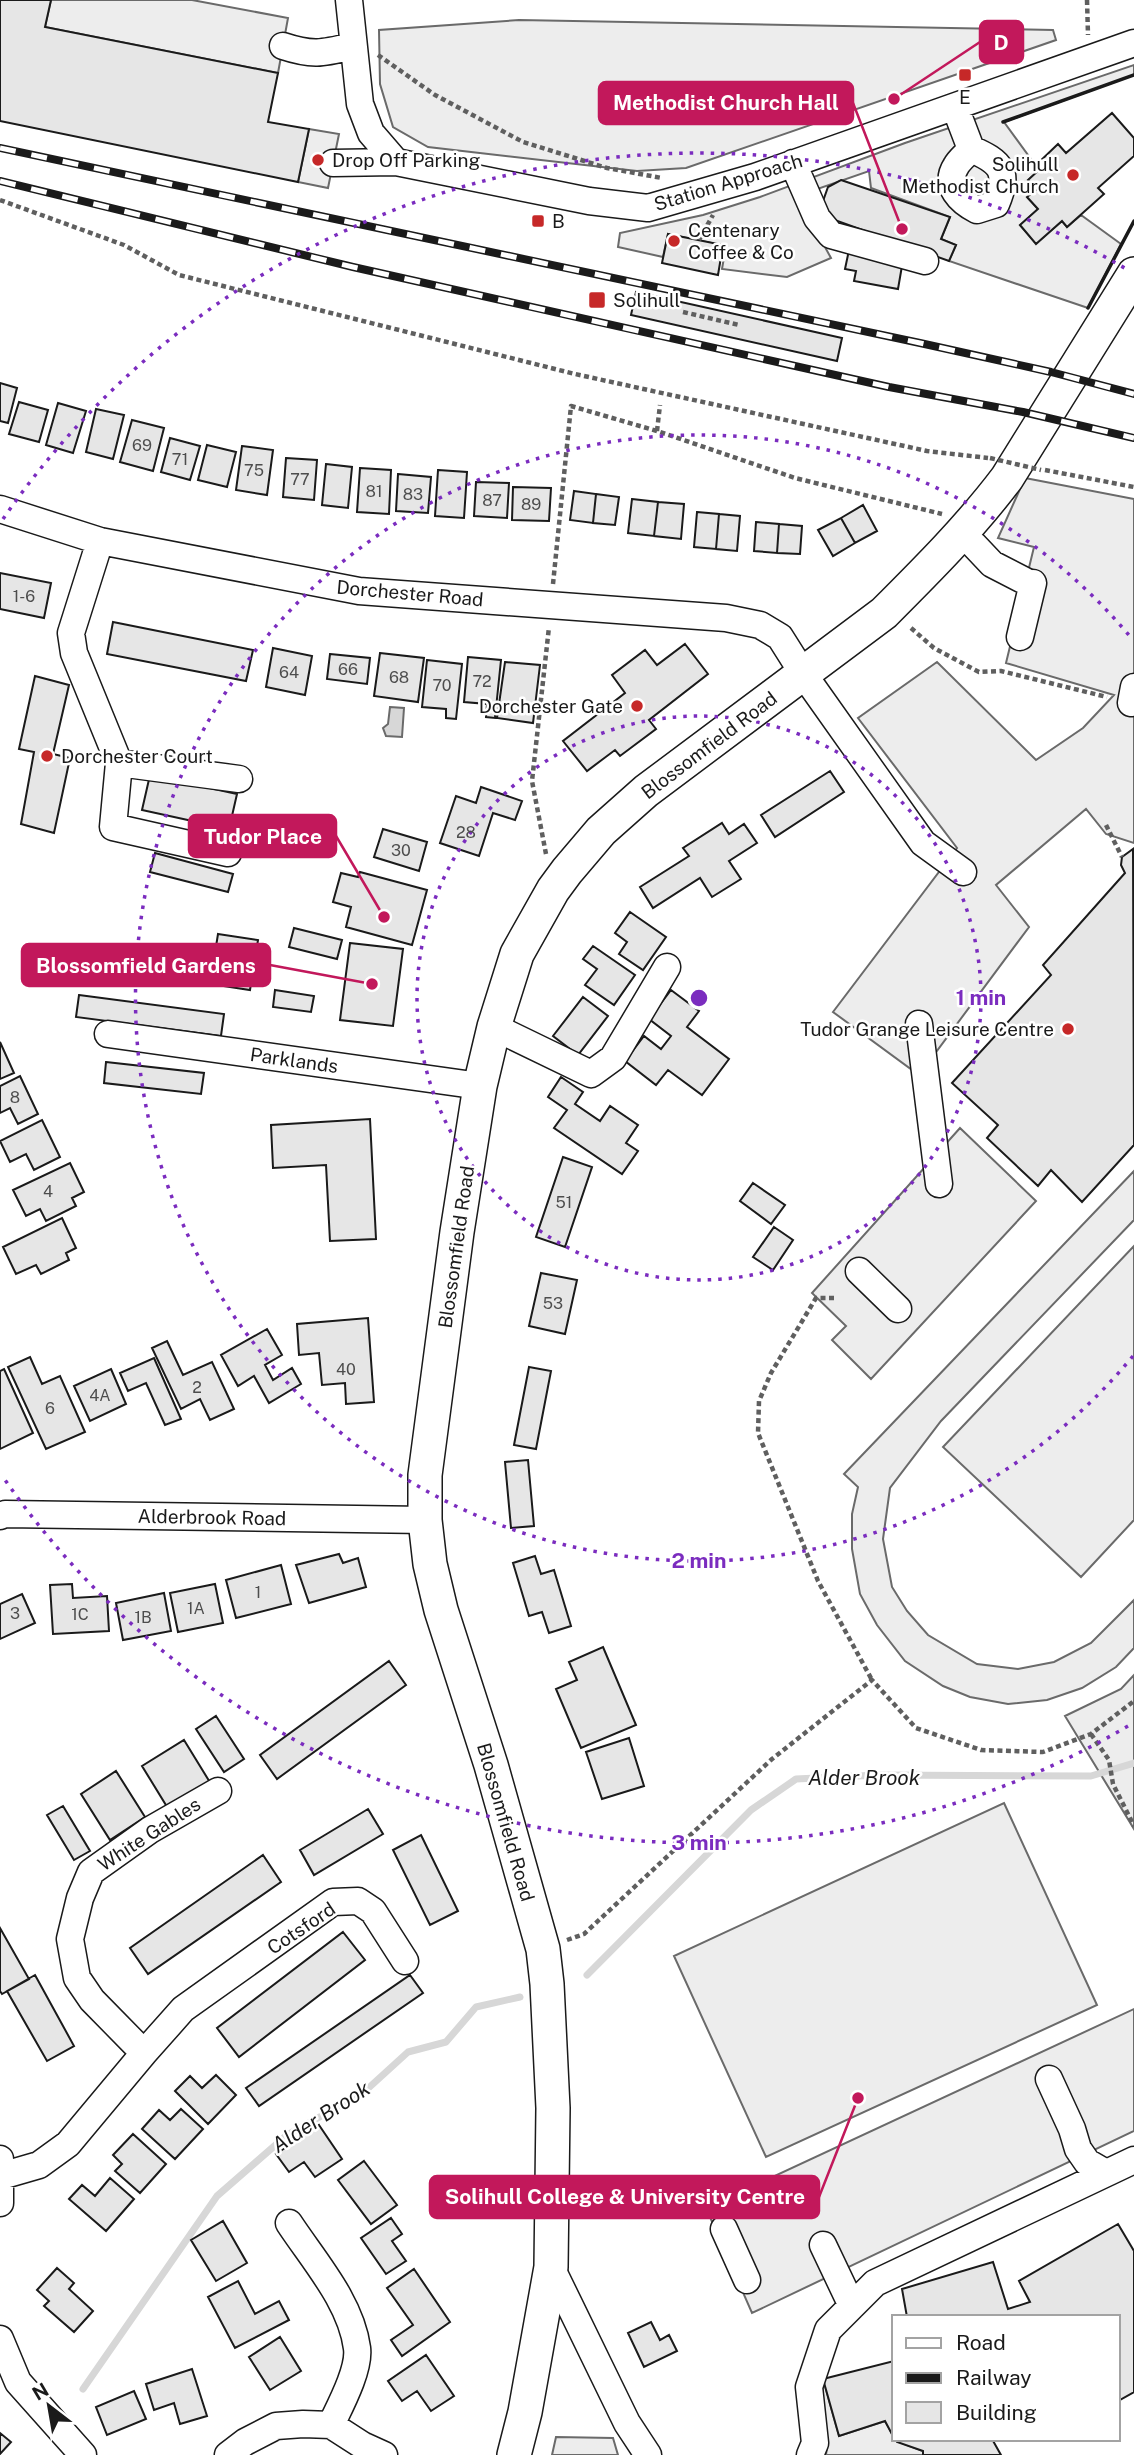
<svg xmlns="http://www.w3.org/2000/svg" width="1134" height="2455" viewBox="0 0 1134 2455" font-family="'Public Sans',sans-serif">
	<rect width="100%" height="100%" fill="#fff"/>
	<path fill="#ededed" stroke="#6a6a6a" stroke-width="2" d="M51,0H192L288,18L278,73L45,27Z
		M519,20L1053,30L1056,40L686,168L637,171L428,147L393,127L380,84L379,30Z
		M1134,65V75L1004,122L1039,170L1028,180L1036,190L1028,198L1038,209L1020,225L1036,243L1062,221L1067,227L1081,215L1121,244L1088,308L949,261L956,245L941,239L950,217L871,188L869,171L797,196L831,258L787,277L722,269L726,246L668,234L663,257L618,247L620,233L703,215L760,197L905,143Z
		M309,129L339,134L328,188L298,182Z
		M1025,478L1134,499V843L1106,834L1086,809L996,885L1029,927L919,1075L833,1012L957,848L858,718L937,662L1036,760L1083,728L1114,695L1006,663L1034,547L998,538Z
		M960,1128L1036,1201L871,1379L832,1340L846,1326L812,1293Z
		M1134,1171V1220L941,1421L890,1488L883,1539L892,1587L907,1611L928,1635L977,1664L1018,1669L1054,1662L1091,1643L1134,1600V1648L1116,1667L1082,1688L1047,1700L1008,1704L970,1697L943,1686L905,1661L877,1625L860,1594L852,1549V1514L858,1487L844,1474Z
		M1134,1246V1520L1081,1577L943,1447Z
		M1134,1675V1829L1065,1716L1121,1689Z
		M1004,1803L1097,2005L766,2157L674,1956Z
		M1134,2009V2131L752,2313L706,2208Z
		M823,2379L839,2436L885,2421L896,2441L923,2451V2455H826L827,2447L821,2427Z
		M556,2437L613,2438L618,2455H552Z"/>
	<path fill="#d7d7d7" stroke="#6a6a6a" stroke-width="2" d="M390,707L404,708L402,737L386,736L383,728L388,724Z"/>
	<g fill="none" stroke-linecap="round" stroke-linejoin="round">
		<path stroke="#d7d7d7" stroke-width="7" d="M587,1975L751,1810L796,1779L878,1775L1091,1776L1134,1763
			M83,2389L217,2196L287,2135L363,2093L408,2052L446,2042L476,2007L520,1997"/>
	</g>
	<path fill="#e6e6e6" stroke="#1a1a1a" stroke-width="2" d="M0,0H51L45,27L278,73L268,122L309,129L298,182L0,121Z
		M1112,113L1134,138V156L1098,188L1104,194L1067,227L1062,221L1036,244L1020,225L1038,209L1027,197L1036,190L1028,180L1039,170L1035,166L1058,144L1066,153Z
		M841,180L950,217L941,239L956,245L949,261L829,218L822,204L828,187Z
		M668,234L723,245L718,275L662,263Z
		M849,250L903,260L898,289L854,281L856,271L845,269Z
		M636,292L842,338L837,361L631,315Z
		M0,383L17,388L8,423L0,421Z
		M19,402L48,410L39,442L9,434Z
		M58,403L86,411L73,453L46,445Z
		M96,409L124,415L113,459L86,452Z
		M132,420L164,428L153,471L120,462Z
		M170,438L200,446L190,480L161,472Z
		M207,445L236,452L227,487L198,480Z
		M242,446L273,450L267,495L236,490Z
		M286,458L317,460L314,500L283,497Z
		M326,464L352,467L348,508L322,505Z
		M360,468L391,470L389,514L357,512Z
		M438,470L467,472L464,518L435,516Z
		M398,474L431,477L428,513L396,511Z
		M476,482L509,483L507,518L474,516Z
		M513,487L551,488L549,521L512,520Z
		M574,491L596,494L593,523L570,520Z
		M596,494L619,497L615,525L593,523Z
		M632,499L658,502L654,536L628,533Z
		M658,502L684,504L681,539L654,536Z
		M863,505L877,531L855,543L841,518Z
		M697,512L719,514L716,549L694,547Z
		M719,514L740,516L737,551L716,549Z
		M841,518L855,543L833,556L818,530Z
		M756,522L779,524L777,553L754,551Z
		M779,524L802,526L800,554L777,553Z
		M0,573L51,583L44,618L0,609Z
		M113,622L253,650L246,681L107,654Z
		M685,644L708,674L649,720L656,729L620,756L615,750L587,771L563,741L625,693L612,675L645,650L657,665Z
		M273,648L312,656L305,695L266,687Z
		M380,653L424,658L418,702L374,696Z
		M330,654L370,658L367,684L327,679Z
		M468,657L501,660L495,718L486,717L487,704L464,702Z
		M427,660L462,664L456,719L446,718V709L422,707Z
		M505,662L540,665L533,723L497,718Z
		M35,676L69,685L53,754L70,758L54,833L21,824L34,752L19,749Z
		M830,771L844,792L775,837L761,815Z
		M150,775L237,794L229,829L142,810Z
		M481,787L522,801L515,820L493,813L479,856L440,843L456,796L476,803Z
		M722,823L729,834L744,824L757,843L729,861L741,879L712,897L700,878L653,908L640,887L689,856L683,848Z
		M383,829L427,842L419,871L374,857Z
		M1133,849L1134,1145L1082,1202L1051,1170L1038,1186L987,1138L998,1125L952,1083L1051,975L1043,965L1125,873L1121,865L1122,857Z
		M155,853L233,874L228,892L150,872Z
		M360,872L427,890L412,945L346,927L351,907L333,902L341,873L358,877Z
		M630,912L666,937L643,970L619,954L627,942L615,933Z
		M294,928L342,940L337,959L289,947Z
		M218,934L258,940L250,990L210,984Z
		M350,943L403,949L393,1026L340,1020Z
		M593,946L635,975L614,1005L585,985L597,969L583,959Z
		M275,990L314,996L311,1012L273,1007Z
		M671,990L699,1011L687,1027L729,1059L702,1095L668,1070L656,1085L625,1061L644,1036L661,1049L671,1036L649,1019Z
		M79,995L224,1014L221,1036L76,1017Z
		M583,997L608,1016L578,1055L553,1036Z
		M0,1042L14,1073L0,1079Z
		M106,1062L204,1073L201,1094L104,1083Z
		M20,1076L38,1114L18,1124L10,1108L0,1113V1086Z
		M561,1077L583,1092L575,1104L600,1121L610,1106L638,1125L626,1143L638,1151L622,1174L554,1128L567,1110L548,1097Z
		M370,1119L376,1239L330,1241L326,1165L273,1168L271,1125Z
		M42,1120L60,1157L34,1170L26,1154L10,1162L0,1141Z
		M563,1157L592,1167L565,1247L536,1237Z
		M70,1163L84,1192L72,1198L76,1206L46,1221L40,1209L26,1216L13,1190Z
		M753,1183L785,1205L771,1224L740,1201Z
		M62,1218L76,1248L66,1253L69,1260L41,1274L36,1265L16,1274L3,1247Z
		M774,1227L793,1240L773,1270L753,1257Z
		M541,1273L577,1280L565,1334L529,1326Z
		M368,1318L374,1402L346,1404L345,1383L322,1385L319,1353L299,1355L297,1324Z
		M267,1329L282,1355L265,1365L273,1380L292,1368L301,1384L269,1403L254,1376L238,1386L221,1355Z
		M167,1341L183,1375L212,1362L234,1409L210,1420L200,1399L181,1409L152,1348Z
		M30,1357L42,1384L60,1376L85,1432L46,1449L8,1367Z
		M154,1358L181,1419L165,1425L146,1383L128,1391L120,1373Z
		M529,1367L551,1371L536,1449L514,1445Z
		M4,1369L33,1433L0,1449V1371Z
		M111,1369L126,1404L90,1421L74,1386Z
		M528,1460L534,1526L511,1528L505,1462Z
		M339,1554L343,1563L358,1558L366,1587L309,1603L296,1565Z
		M535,1556L541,1574L554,1570L571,1626L549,1633L542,1612L529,1616L513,1563Z
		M281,1565L291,1604L236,1618L226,1580Z
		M72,1584L73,1598L107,1596L109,1631L53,1634L50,1585Z
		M215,1584L223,1623L178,1632L170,1593Z
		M164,1593L171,1631L123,1640L116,1603Z
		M22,1594L35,1623L0,1639V1604Z
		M603,1647L636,1725L581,1748L556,1689L577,1680L569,1662Z
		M389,1661L406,1685L277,1779L260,1755Z
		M216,1716L244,1759L224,1772L196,1729Z
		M629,1738L644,1786L602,1799L586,1752Z
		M184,1740L211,1784L169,1810L142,1766Z
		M116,1771L145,1817L110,1840L81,1794Z
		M63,1806L90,1851L74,1860L47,1815Z
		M368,1809L383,1834L314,1875L300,1850Z
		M421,1835L458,1911L430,1925L393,1850Z
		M263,1855L281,1882L148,1974L130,1948Z
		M0,1928L29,1979L2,1994L0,1991Z
		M343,1932L365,1960L239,2057L217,2028Z
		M35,1975L74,2046L47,2061L7,1991Z
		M410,1975L423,1993L259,2106L246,2088Z
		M216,2075L236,2095L208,2124L175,2091L190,2076L202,2088Z
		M181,2109L203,2129L175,2159L142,2129L159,2110L170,2120Z
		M319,2125L342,2159L315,2177L304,2162L289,2172L276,2154Z
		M133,2134L166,2164L140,2193L115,2171L122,2164L113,2155Z
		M364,2161L397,2205L371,2224L338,2180Z
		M110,2178L134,2199L106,2231L69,2199L82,2185L95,2196Z
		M391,2218L402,2234L392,2241L406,2261L386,2274L361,2238Z
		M223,2221L247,2263L216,2281L191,2240Z
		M1118,2224L1134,2251V2392L1118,2401V2317H907L902,2289L993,2262L1008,2309L1030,2302L1019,2281Z
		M57,2268L74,2283L69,2289L93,2311L74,2332L44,2306L49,2301L37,2290Z
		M414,2269L450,2322L402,2356L391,2340L413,2325L387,2288Z
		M238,2281L255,2314L279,2301L289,2320L235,2348L208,2297Z
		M651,2322L660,2340L669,2335L677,2351L644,2367L628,2333Z
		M280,2337L301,2371L270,2390L249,2357Z
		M426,2355L454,2396L431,2411L417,2391L402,2401L388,2381Z
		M894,2361V2438L885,2421L839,2436L823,2379Z
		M192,2369L207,2416L180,2424L174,2403L154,2410L146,2384Z
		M134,2391L146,2419L107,2435L96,2407Z
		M0,2433L11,2442L0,2454Z
		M895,2439H992L1001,2455H923V2451L897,2442Z"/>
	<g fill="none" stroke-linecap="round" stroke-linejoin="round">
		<defs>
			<path id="minor" d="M349,0L360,104L371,133L396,162L589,201L648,208L755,177L1134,43
				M283,46C313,56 323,53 353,46
				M955,107L971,149C1001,162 1010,171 996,204L977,210C961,202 943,186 956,166C959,160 966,155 971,149
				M333,163L396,162
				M793,163L817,218L831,235L925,261
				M0,509L100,541L359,591L726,618L760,625L780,637L804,675L923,843L963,872
				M960,535L974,545L992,564L1025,581
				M100,541L71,633L74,653L119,763L113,827L228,853
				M1020,637L1033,583
				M1131,703L1134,687
				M119,763L239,779
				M919,1024L939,1184
				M494,1027L591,1074L613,1058L667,967
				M108,1034L480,1086
				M859,1271L898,1309
				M0,1516L5,1514L425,1520
				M144,2053L92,2000L77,1978L70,1939L80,1898L91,1872L150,1830L218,1791
				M1049,2079L1072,2129L1078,2149L1087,2162L1106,2173
				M1,2176L39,2165L68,2144L144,2053L183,2009L333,1902L358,1901L373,1911L405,1961
				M0,2203V2159
				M289,2223C314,2261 351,2302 357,2348C360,2369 340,2406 331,2425
				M724,2229L747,2280
				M823,2245L852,2306
				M551,2267L627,2423L648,2455
				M0,2339L18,2382L83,2455
				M228,2455L245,2442L276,2426L303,2424L331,2425L362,2445L384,2455
				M810,2455L815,2443L809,2387L828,2330L875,2283L1134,2160"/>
			<path id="major" d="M514,2455L525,2412L551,2267L553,2108L547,1984L543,1949L491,1765L441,1610L430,1564L425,1520V1475L457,1232L480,1086L494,1027L517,954L553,890L567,871L601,831L646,791L884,613C927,570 970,527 1007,478L1134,274"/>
		</defs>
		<use href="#minor" stroke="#1a1a1a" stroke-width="29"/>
		<use href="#major" stroke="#1a1a1a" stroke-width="36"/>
		<path stroke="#5f5f5f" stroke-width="4.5" stroke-dasharray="5 3.5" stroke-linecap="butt" d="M1087,0L1088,35
			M378,55L435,95L523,142L607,168L662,178
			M0,200L124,245L179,275L575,374L927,451L988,458
			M699,240L713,215
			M683,312L739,325
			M657,431L660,405
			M1045,470L1134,487
			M553,584L571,406L657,431L795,478L942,514
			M911,628L934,648L979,672L1001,671L1107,697
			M1106,825L1122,857
			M546,854L532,781L549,627
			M834,1298H816L771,1373L759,1401L758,1433L818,1581L872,1680
			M1091,1734L1109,1760L1113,1784L1134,1826
			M567,1940L584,1934L772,1759L872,1680L916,1728L981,1750L1043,1752L1091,1734L1134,1701"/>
		<use href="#minor" stroke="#fff" stroke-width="26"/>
		<use href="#major" stroke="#fff" stroke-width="33"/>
		<defs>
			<path id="rail" d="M0,148L920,343L1051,372L1134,394
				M0,181L353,267L889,387L1023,412L1134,438"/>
		</defs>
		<use href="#rail" stroke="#1a1a1a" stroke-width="8"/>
		<use href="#rail" stroke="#fff" stroke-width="5" stroke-dasharray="16" stroke-linecap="butt"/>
		<path stroke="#5f5f5f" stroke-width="4.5" stroke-dasharray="5 3.5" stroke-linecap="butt" d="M990,458L1041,470"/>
		<path stroke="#1a1a1a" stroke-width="3.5" d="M1003,122L1134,75
			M1088,308L1134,221"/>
	</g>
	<g fill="none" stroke="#7b2cbf" stroke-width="3.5" stroke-dasharray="3.5 7">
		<circle cx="699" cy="998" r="282"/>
		<path d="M1133 1356A563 563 0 1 1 1133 640"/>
		<path d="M1128 1726A845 845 0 0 1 3 1477M3 519A845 845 0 0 1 1128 270"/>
	</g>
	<g fill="#c62828" stroke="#fff" stroke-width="2.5">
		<rect x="958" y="68" width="14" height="14" rx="3.5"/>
		<circle cx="318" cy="160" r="7"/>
		<circle cx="1073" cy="175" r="7"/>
		<rect x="531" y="214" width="14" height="14" rx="3.5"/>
		<circle cx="674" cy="241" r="7"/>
		<rect x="588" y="291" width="18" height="18" rx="3.5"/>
		<circle cx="637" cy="706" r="7"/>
		<circle cx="47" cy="756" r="7"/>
		<circle cx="1068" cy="1029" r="7"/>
	</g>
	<g text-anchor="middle" stroke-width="5" stroke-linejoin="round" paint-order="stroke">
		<g font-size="16" fill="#4d4d4d">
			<text x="142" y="451">69</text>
			<text x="180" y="465">71</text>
			<text x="254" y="476">75</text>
			<text x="300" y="485">77</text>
			<text x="374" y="497">81</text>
			<text x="413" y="500">83</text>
			<text x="492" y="506">87</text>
			<text x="531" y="510">89</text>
			<text x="24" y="602">1-6</text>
			<text x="348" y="675">66</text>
			<text x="289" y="678">64</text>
			<text x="399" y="683">68</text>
			<text x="482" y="687">72</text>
			<text x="442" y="691">70</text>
			<text x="466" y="838">28</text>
			<text x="401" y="856">30</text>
			<text x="15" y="1103">8</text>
			<text x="48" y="1197">4</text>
			<text x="564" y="1208">51</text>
			<text x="553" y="1309">53</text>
			<text x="346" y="1375">40</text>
			<text x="197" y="1393">2</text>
			<text x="100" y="1401">4A</text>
			<text x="50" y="1414">6</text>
			<text x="258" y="1598">1</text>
			<text x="196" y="1614">1A</text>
			<text x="15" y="1619">3</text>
			<text x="80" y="1620">1C</text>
			<text x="143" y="1623">1B</text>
		</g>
		<g font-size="19" fill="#1a1a1a" stroke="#fff" text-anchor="start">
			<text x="965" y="104" text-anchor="middle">E</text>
			<text x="332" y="167">Drop Off Parking</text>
			<text x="1059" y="171" text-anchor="end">Solihull<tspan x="1059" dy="22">Methodist Church</tspan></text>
			<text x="552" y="228">B</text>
			<text x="688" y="237">Centenary<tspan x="688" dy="22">Coffee &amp; Co</tspan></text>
			<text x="613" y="307">Solihull</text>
			<text x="623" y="713" text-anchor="end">Dorchester Gate</text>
			<text x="61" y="763">Dorchester Court</text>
			<text x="1054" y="1036" text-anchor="end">Tudor Grange Leisure Centre</text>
		</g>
		<g font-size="19" fill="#1a1a1a" stroke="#fff">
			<text transform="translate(728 182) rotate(-17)" y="7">Station Approach</text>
			<text transform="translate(410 593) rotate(5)" y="7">Dorchester Road</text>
			<text transform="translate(709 745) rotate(-37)" y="7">Blossomfield Road</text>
			<text transform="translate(294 1060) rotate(8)" y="7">Parklands</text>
			<text transform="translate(456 1247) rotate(-82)" y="7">Blossomfield Road</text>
			<text transform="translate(212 1517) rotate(1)" y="7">Alderbrook Road</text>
			<text transform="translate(506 1822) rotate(74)" y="7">Blossomfield Road</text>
			<text transform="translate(149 1834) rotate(-33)" y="7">White Gables</text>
			<text transform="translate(301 1928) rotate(-34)" y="7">Cotsford</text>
		</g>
		<g font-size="21" font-style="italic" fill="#1a1a1a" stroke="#fff">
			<text x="864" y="1785">Alder Brook</text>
			<text transform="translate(321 2117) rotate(-33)" y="7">Alder Brook</text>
		</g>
	</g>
	<circle cx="699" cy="998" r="10" fill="#7b2cbf" stroke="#fff" stroke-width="3.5"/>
	<g font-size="21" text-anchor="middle" font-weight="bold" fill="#7b2cbf" stroke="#fff" stroke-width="5" stroke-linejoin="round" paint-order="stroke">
		<text x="981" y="1005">1 min</text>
		<text x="699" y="1568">2 min</text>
		<text x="699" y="1850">3 min</text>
	</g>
	<path fill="none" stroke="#c2185b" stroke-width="2.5" d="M894 99L980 42M902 229L853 103M384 917L336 836M372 984L270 965M858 2098L819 2197"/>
	<g fill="#c2185b" stroke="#fff" stroke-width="2.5">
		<circle cx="894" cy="99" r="7"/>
		<circle cx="902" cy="229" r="7"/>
		<circle cx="384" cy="917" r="7"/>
		<circle cx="372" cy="984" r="7"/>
		<circle cx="858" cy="2098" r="7"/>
	</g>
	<g fill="#c2185b" stroke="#c2185b" stroke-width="2.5">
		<rect x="980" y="21" width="43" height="42" rx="7"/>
		<rect x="599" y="82" width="254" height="42" rx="7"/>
		<rect x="189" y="815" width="147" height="42" rx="7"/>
		<rect x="22" y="944" width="248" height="42" rx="7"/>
		<rect x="430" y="2176" width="389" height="42" rx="7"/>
	</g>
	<g font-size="21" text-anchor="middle" font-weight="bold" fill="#fff">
		<text x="1001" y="50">D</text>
		<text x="726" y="110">Methodist Church Hall</text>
		<text x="263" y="844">Tudor Place</text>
		<text x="146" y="973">Blossomfield Gardens</text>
		<text x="625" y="2204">Solihull College &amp; University Centre</text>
	</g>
	<rect x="892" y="2315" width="228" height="126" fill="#ffffff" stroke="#a3a3a3" stroke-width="2"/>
	<rect x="906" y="2338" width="35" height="10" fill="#ffffff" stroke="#a3a3a3" stroke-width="2"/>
	<text x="956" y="2350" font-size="21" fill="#1a1a1a">Road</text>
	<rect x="906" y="2373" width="35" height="10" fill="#1a1a1a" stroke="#a3a3a3" stroke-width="2"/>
	<text x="956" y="2385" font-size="21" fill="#1a1a1a">Railway</text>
	<rect x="906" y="2402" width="35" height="21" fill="#e6e6e6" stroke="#a3a3a3" stroke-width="2"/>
	<text x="956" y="2420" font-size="21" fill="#1a1a1a">Building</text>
	<g transform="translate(49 2406) rotate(329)" stroke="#ffffff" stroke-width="5" paint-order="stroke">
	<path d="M0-5L12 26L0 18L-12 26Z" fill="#1a1a1a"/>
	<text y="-10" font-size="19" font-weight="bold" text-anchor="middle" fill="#1a1a1a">N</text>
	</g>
</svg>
